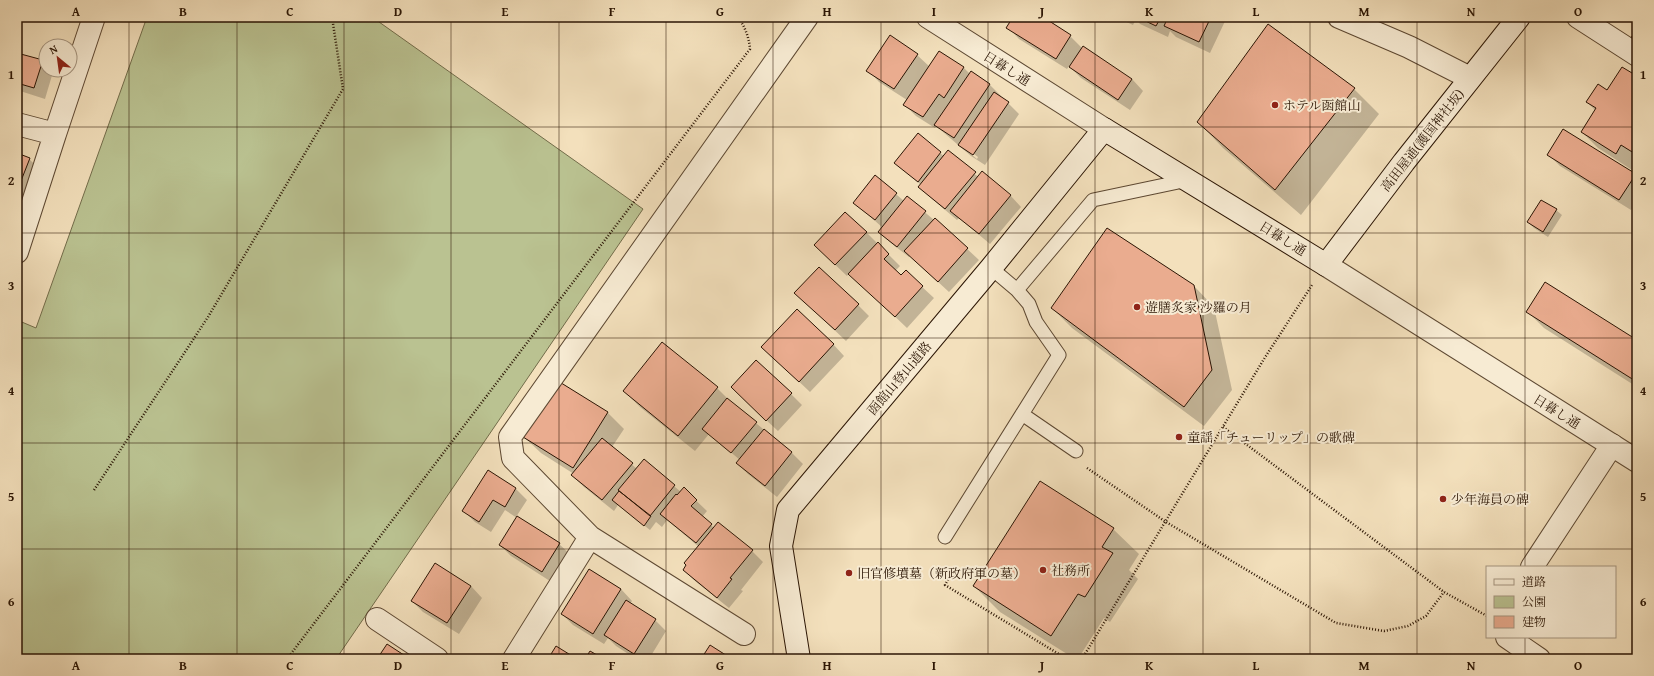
<svg xmlns="http://www.w3.org/2000/svg" width="1654" height="676" viewBox="0 0 1654 676" font-family="'Gentium Book Plus','Noto Serif JP',serif">
	<rect width="100%" height="100%" fill="#f3e0bc"/>
	<filter id="stains"><feTurbulence type="fractalNoise" baseFrequency=".005" numOctaves="4"/><feColorMatrix values="0 0 0 0 .2 0 0 0 0 .09 0 0 0 0 .02 0 0 0 .5 -.17"/></filter>
	<radialGradient id="worn" r=".72"><stop offset=".6" stop-color="#630" stop-opacity="0"/><stop offset="1" stop-color="#630" stop-opacity=".3"/></radialGradient>
	<path fill="#bac291" stroke="#726c4a" d="M147,17H372L643,209L336,659H17V320L36,328Z"/>
	<path fill="#0003" fill-rule="evenodd" d="M1014,17H1041L1070,36L1082,48L1132,79L1143,91L1130,110L1081,78L1069,66L1067,69L1019,39L1008,27Z
		M1116,17H1227L1210,53L1176,37L1170,31L1168,37L1140,24L1136,19L1133,25Z
		M939,52L964,68L970,74L971,72L990,85L1001,96L1000,98L1008,103L1019,114L985,165L971,156L936,126L935,128L916,116L904,104L907,100L879,82L868,70L917,55L930,67ZM971,152L978,157L977,159L971,154Z
		M17,54L42,61L46,65V70H51L53,72L45,99L17,90Z
		M1637,77V162L1632,170L1598,148L1582,132L1596,111L1587,102Z
		M1354,89L1379,114L1301,215L1223,148L1198,122Z
		M918,135L945,157L1010,195L1021,207L990,244L959,218L957,220L931,198L919,187L921,185L896,163Z
		M17,154L29,159L46,175L17,218Z
		M1549,155L1635,175L1637,177V201L1631,210L1560,166Z
		M876,177L904,201L907,197L934,220L935,219L979,260L949,292L910,256L909,257L891,243L879,232L883,228L855,203Z
		M1556,210L1562,215L1548,237L1534,228L1528,222Z
		M866,232L900,266L895,271L901,277L906,272L934,298L907,328L849,273L847,276L826,256Z
		M1194,286L1214,307L1232,390L1204,426L1072,328L1052,308Z
		M807,304L858,305L869,316L846,341Z
		M1528,312L1637,342V387L1544,328Z
		M833,344L844,356L810,392L774,358Z
		M559,382L608,413L624,429L612,447L637,469L644,461L681,492L684,489L707,511L702,517L714,528L718,523L752,551L763,562L741,590L743,591L729,608L695,581L684,570L699,547L667,520L662,527L656,522L650,530L618,505L614,511L584,487L572,475L574,474L541,453L524,437Z
		M717,388L733,404L792,453L803,464L777,497L748,474L737,463L740,460L709,434L695,451L640,407L624,391Z
		M791,394L802,405L778,431L743,399Z
		M516,489L527,500L516,517L559,544L571,555L553,583L511,556L500,545L517,518L505,510L491,532L475,522L464,511Z
		M1113,529L1139,554L1129,570L1138,579L1110,622L1104,618L1078,659H1075L1000,612L974,586Z
		M590,570L621,589L632,601L630,604L655,620L666,631L649,659H636L616,646L608,638L604,644L573,625L562,614Z
		M471,586L482,598L459,634L423,612L412,601Z"/>
	<path fill="#eaac8f" stroke="#2b1504" d="M1013,17H1043L1071,35L1056,59L1006,28Z
		M1137,17H1161L1156,26Z
		M1168,17H1211L1199,42L1164,26Z
		M1268,24L1355,88L1275,190L1197,122Z
		M1637,28V42L1631,38Z
		M890,35L918,54L894,89L866,71Z
		M1083,46L1132,79L1118,100L1069,67Z
		M939,51L964,67L944,98L939,94L923,117L903,105Z
		M17,53L43,60L34,88L17,83Z
		M1622,67L1637,76V155L1621,145L1616,154L1581,132L1596,108L1586,102L1598,84L1607,90Z
		M971,71L990,84L954,138L934,125Z
		M994,92L1009,102L973,155L958,145Z
		M1563,129L1636,174L1619,200L1547,155Z
		M918,133L941,152L918,182L894,163Z
		M948,150L976,172L945,209L918,187Z
		M17,153L30,158L17,191Z
		M982,171L1011,195L979,234L950,211Z
		M875,175L897,193L875,220L853,203Z
		M907,196L926,211L897,247L878,232Z
		M1541,200L1557,209L1543,232L1527,222Z
		M845,212L867,232L835,265L814,245Z
		M935,218L968,248L938,282L904,251Z
		M1107,228L1194,285L1212,370L1184,407L1051,308Z
		M878,242L889,254L884,259L901,275L906,270L923,286L895,317L848,274Z
		M819,267L859,304L835,330L794,293Z
		M1545,282L1637,340V382L1526,312Z
		M797,309L834,344L799,382L761,347Z
		M662,342L718,387L678,436L623,391Z
		M756,360L792,393L766,421L731,387Z
		M558,381L608,412L573,468L523,437Z
		M727,398L757,422L731,453L702,429Z
		M764,429L792,452L765,486L736,463Z
		M602,438L633,463L602,500L571,475Z
		M644,459L675,485L650,516L618,490Z
		M488,470L516,488L505,507L493,500L479,522L462,511Z
		M1040,481L1114,528L1102,547L1113,553L1085,597L1078,594L1051,636L973,586Z
		M684,487L697,500L691,506L712,524L696,543L660,514L676,494L677,495Z
		M619,491L651,516L644,526L612,500Z
		M517,516L560,543L542,572L499,545Z
		M718,522L753,550L730,578L732,579L717,598L683,570L686,565L684,563Z
		M435,563L471,586L447,623L411,601Z
		M589,569L621,589L593,634L561,614Z
		M626,600L656,619L634,654L604,635Z
		M387,644L410,659H377Z
		M710,645L732,659H701Z
		M556,646L577,659H548Z
		M590,651L604,659H585Z"/>
	<g fill="none" stroke-linecap="round" stroke-linejoin="round">
		<defs>
			<path id="service" d="M1017,290L1093,200L1188,180
				M1022,414L1076,451
				M945,537L1059,355L1036,322L1029,304L1017,290L991,268"/>
			<path id="minor" d="M1339,17L1409,47L1470,78
				M1578,17L1637,55
				M17,124L55,134L94,17
				M17,252L55,134
				M1532,567L1612,445
				M377,619L437,659
				M744,634L590,537L513,458L510,437L807,17
				M1507,637L1539,659
				M514,659L590,537"/>
			<path id="tertiary" d="M928,17L1104,129
				M1326,265L1637,461"/>
			<path id="secondary" d="M799,659L781,546L788,510L991,268L1104,129L1326,265L1404,162L1519,17"/>
		</defs>
		<use href="#service" stroke="#5d4832" stroke-width="15"/>
		<use href="#minor" stroke="#5d4832" stroke-width="24"/>
		<use href="#tertiary" stroke="#5d4832" stroke-width="24"/>
		<use href="#secondary" stroke="#2b1504" stroke-width="24"/>
		<path stroke="#2b1504" stroke-width="2.5" stroke-dasharray="1 2" stroke-linecap="butt" d="M1223,427L1444,592L1487,616
			M1087,468L1166,522L1336,623L1384,631L1408,626L1426,616L1444,592
			M94,490L208,317L343,89L332,17
			M954,569L945,585L1067,659
			M287,659L750,49C749,37 745,27 738,17
			M1082,659L1264,359L1312,285"/>
		<use href="#service" stroke="#f7ebd3" stroke-width="13"/>
		<use href="#minor" stroke="#f7ebd3" stroke-width="22"/>
		<use href="#tertiary" stroke="#f7ebd3" stroke-width="22"/>
		<use href="#secondary" stroke="#f7ebd3" stroke-width="22"/>
	</g>
	<path fill="none" stroke="#2b1504" stroke-width="1" stroke-opacity="0.55" d="M129,17V659M237,17V659M344,17V659M451,17V659M559,17V659M666,17V659M773,17V659M881,17V659M988,17V659M1095,17V659M1203,17V659M1310,17V659M1417,17V659M1525,17V567M17,127H1637M17,233H1637M17,338H1637M17,443H1637M17,549H1637M1525,637V659"/>
	<g fill="#8f2418" stroke="#f7ebd3" stroke-width="1.5">
		<circle cx="1275" cy="105" r="4"/>
		<circle cx="1137" cy="307" r="4"/>
		<circle cx="1179" cy="437" r="4"/>
		<circle cx="1443" cy="499" r="4"/>
		<circle cx="1043" cy="570" r="4"/>
		<circle cx="849" cy="573" r="4"/>
	</g>
	<g text-anchor="middle" stroke-width="4" stroke-linejoin="round" paint-order="stroke">
		<g font-size="13" fill="#2b1504" stroke="#f7ebd3">
			<text transform="translate(1007 68) rotate(32)" y="5">日暮し通</text>
			<text transform="translate(1422 140) rotate(-52)" y="5">高田屋通(護国神社坂)</text>
			<text transform="translate(1283 238) rotate(32)" y="5">日暮し通</text>
			<text transform="translate(899 378) rotate(-50)" y="5">函館山登山道路</text>
			<text transform="translate(1557 411) rotate(32)" y="5">日暮し通</text>
		</g>
		<g font-size="13" fill="#2b1504" stroke="#f7ebd3" text-anchor="start">
			<text x="1283" y="110">ホテル函館山</text>
			<text x="1145" y="312">遊膳炙家 沙羅の月</text>
			<text x="1187" y="442">童謡「チューリップ」の歌碑</text>
			<text x="1451" y="504">少年海員の碑</text>
			<text x="1051" y="575">社務所</text>
			<text x="857" y="578">旧官修墳墓（新政府軍の墓）</text>
		</g>
	</g>
	<rect width="1654" height="676" fill="none" stroke="#f3e0bc" stroke-width="44"/>
	<rect x="1486" y="566" width="130" height="72" fill="#f7ebd3" stroke="#a59580"/>
	<rect x="1494" y="579" width="20" height="6" fill="#f7ebd3" stroke="#a59580"/>
	<text x="1522" y="586" font-size="12" fill="#2b1504">道路</text>
	<rect x="1494" y="596" width="20" height="12" fill="#bac291" stroke="#a59580"/>
	<text x="1522" y="606" font-size="12" fill="#2b1504">公園</text>
	<rect x="1494" y="616" width="20" height="12" fill="#eaac8f" stroke="#a59580"/>
	<text x="1522" y="626" font-size="12" fill="#2b1504">建物</text>
	<g transform="translate(58 58) rotate(331)"><circle r="19" fill="#f7ebd3" stroke="#a59580"/>
	<path d="M0-3L7 15L0 10L-7 15Z" fill="#8f2418"/>
	<text y="-6" font-size="11" font-weight="bold" text-anchor="middle" fill="#2b1504">N</text>
	</g>
	<rect x="22" y="22" width="1610" height="632" fill="none" stroke="#2b1504" stroke-width="1.5"/>
	<g font-size="13" text-anchor="middle" font-weight="bold" fill="#2b1504">
		<text x="76" y="16">A</text>
		<text x="183" y="16">B</text>
		<text x="290" y="16">C</text>
		<text x="398" y="16">D</text>
		<text x="505" y="16">E</text>
		<text x="612" y="16">F</text>
		<text x="720" y="16">G</text>
		<text x="827" y="16">H</text>
		<text x="934" y="16">I</text>
		<text x="1042" y="16">J</text>
		<text x="1149" y="16">K</text>
		<text x="1256" y="16">L</text>
		<text x="1364" y="16">M</text>
		<text x="1471" y="16">N</text>
		<text x="1578" y="16">O</text>
		<text x="11" y="79">1</text>
		<text x="1643" y="79">1</text>
		<text x="11" y="185">2</text>
		<text x="1643" y="185">2</text>
		<text x="11" y="290">3</text>
		<text x="1643" y="290">3</text>
		<text x="11" y="395">4</text>
		<text x="1643" y="395">4</text>
		<text x="11" y="501">5</text>
		<text x="1643" y="501">5</text>
		<text x="11" y="606">6</text>
		<text x="1643" y="606">6</text>
		<text x="76" y="670">A</text>
		<text x="183" y="670">B</text>
		<text x="290" y="670">C</text>
		<text x="398" y="670">D</text>
		<text x="505" y="670">E</text>
		<text x="612" y="670">F</text>
		<text x="720" y="670">G</text>
		<text x="827" y="670">H</text>
		<text x="934" y="670">I</text>
		<text x="1042" y="670">J</text>
		<text x="1149" y="670">K</text>
		<text x="1256" y="670">L</text>
		<text x="1364" y="670">M</text>
		<text x="1471" y="670">N</text>
		<text x="1578" y="670">O</text>
	</g>
	<rect width="100%" height="100%" filter="url(#stains)"/>
	<rect width="100%" height="100%" fill="url(#worn)"/>
</svg>
